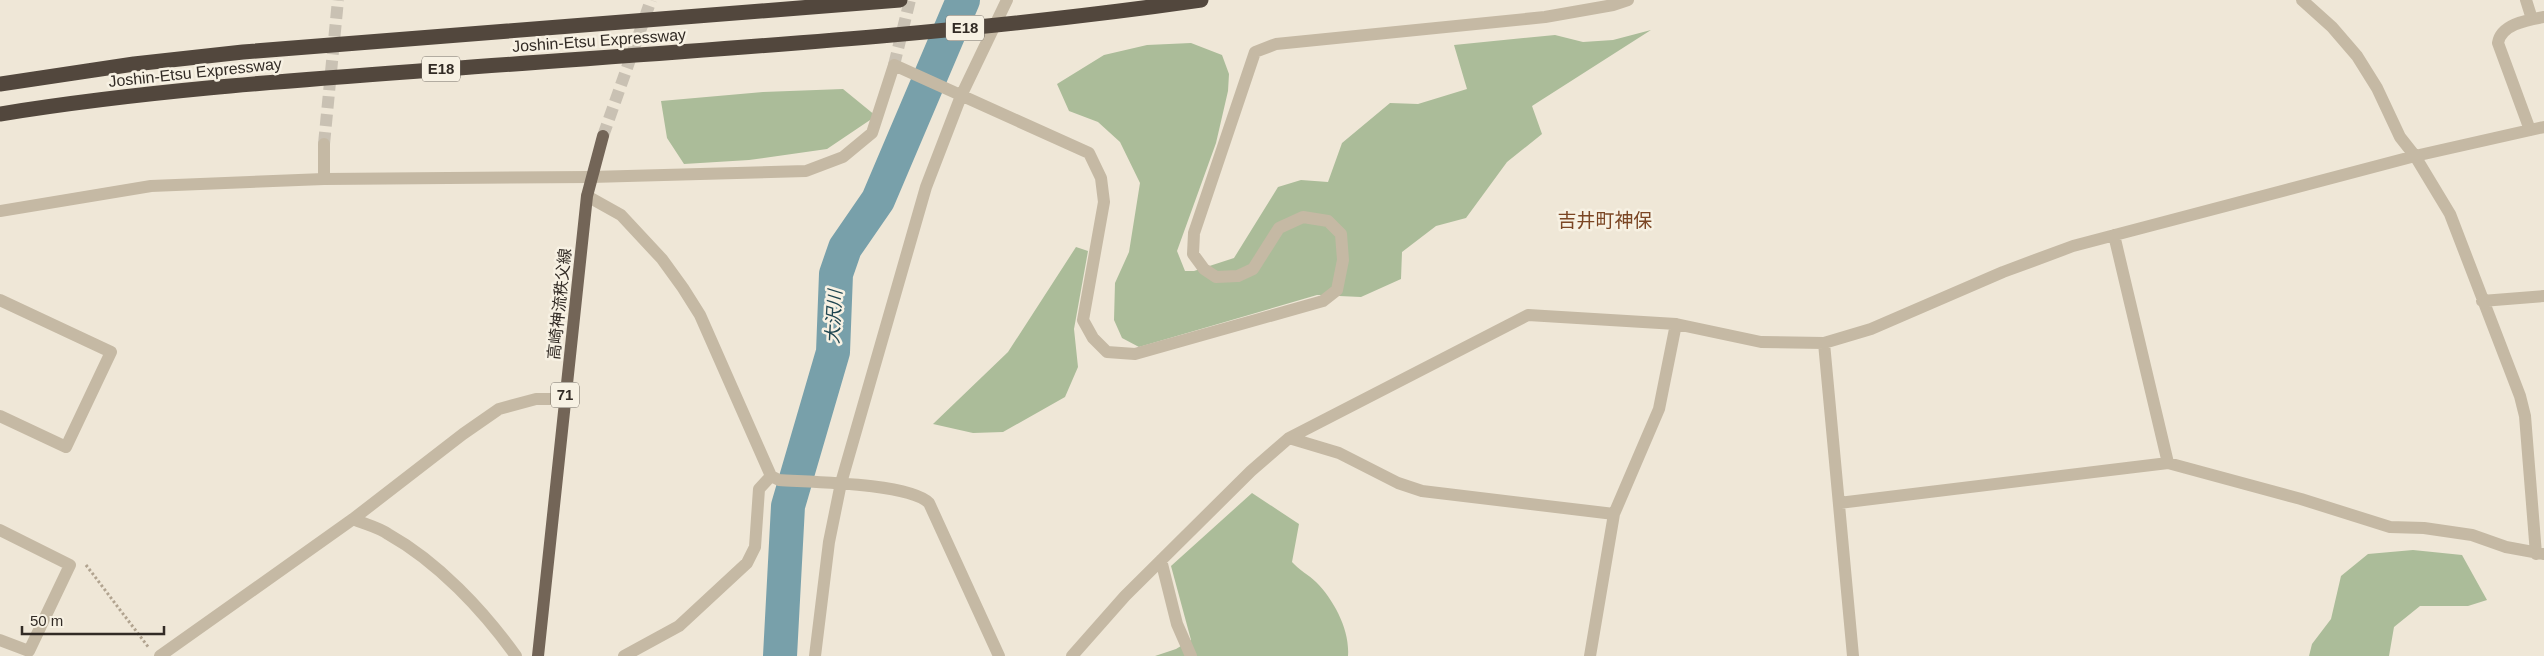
<svg xmlns="http://www.w3.org/2000/svg" width="2544" height="656" viewBox="0 0 2544 656" font-family="Helvetica,'Noto Sans JP',sans-serif">
	<rect width="100%" height="100%" fill="#efe7d7"/>
	<path fill="#abbc99" d="M1651,30L1532,106L1542,134L1507,162L1466,218L1436,226L1402,252L1401,279L1361,297L1317,295L1139,347L1122,338L1114,320L1115,283L1129,252L1140,183L1120,142L1098,122L1069,111L1057,84L1104,55L1147,45L1191,43L1222,55L1229,74L1228,91L1216,143L1177,251L1185,271H1194L1234,258L1278,187L1301,180L1328,182L1342,143L1390,103L1418,104L1467,89L1454,45L1555,35L1583,42L1613,40Z
		M843,89L876,116L827,149L749,160L684,164L667,138L661,101L763,92Z
		M1076,247L1088,251L1074,329L1078,367L1065,397L1003,432L973,433L933,424L1008,352Z
		M1252,493L1299,524L1292,562C1299,570 1309,575 1316,582C1334,600 1350,630 1348,656H1155L1176,649L1191,640L1171,566Z
		M2413,550L2462,555L2487,600L2468,606H2420L2394,627L2389,656H2309L2312,644L2331,619L2341,576L2368,554Z"/>
	<g fill="none" stroke-linecap="round" stroke-linejoin="round">
		<path stroke="#78a0aa" stroke-width="34" d="M780,656L788,506L833,352L836,274L845,248L878,200L963,0"/>
		<path stroke="#c9c1b3" stroke-width="12" stroke-dasharray="12 6" stroke-linecap="butt" d="M894,65L910,0
			M324,144L338,0"/>
		<path stroke="#c9c1b3" stroke-width="12" stroke-dasharray="12 6" stroke-linecap="butt" d="M603,136L651,0"/>
		<path stroke="#b1a38f" stroke-width="3" stroke-dasharray="2.5 2.5" stroke-linecap="butt" d="M86,565L149,648"/>
		<path stroke="#c5b9a4" stroke-width="12" d="M2302,0L2332,27L2357,56L2377,88L2400,137L2415,156L2450,214L2520,396L2525,416L2536,554
			M2526,0L2532,19
			M2530,130L2498,43C2501,24 2528,20 2544,17
			M324,179V144
			M587,196L621,215L662,259L683,288L700,315L771,476L779,480C810,482 909,483 929,503L999,656
			M0,211L151,186L324,179L591,177L806,171L843,157L872,133L894,65L1089,153L1101,178L1104,202L1083,320L1093,338L1107,352L1135,354L1323,301L1337,290L1343,260L1341,234L1328,221L1303,217L1279,228L1253,269L1238,276L1216,277L1204,269L1193,254L1194,233L1255,52L1276,44L1545,17L1613,5L1628,0
			M2114,235L2168,463
			M0,300L111,352L66,447L0,416
			M2482,301L2544,296
			M1824,343L1853,656
			M1289,438L1339,453L1398,483L1422,491L1614,514
			M1839,503L2168,463L2301,499L2390,527L2424,528L2472,535L2506,547L2544,554
			M353,519C364,524 378,527 388,534C438,562 483,610 516,656
			M0,530L70,565L29,651L0,640
			M1161,560L1177,624L1191,656
			M160,656L353,519L463,434L499,409L536,399H564
			M624,656L679,626L747,563L755,547L759,489L771,476
			M815,656L829,542L841,483L926,187L961,96L1007,0
			M1072,656L1125,596L1251,471L1289,438L1528,315L1676,324L1761,342L1824,343L1871,329L2003,272L2073,246L2415,156L2544,127
			M1590,656L1614,514L1659,409L1676,324"/>
		<path stroke="#736557" stroke-width="12" d="M538,656L587,196L603,136"/>
		<path stroke="#52473d" stroke-width="15" d="M0,84L134,64L243,52L900,0
			M0,114C148,90 297,80 446,69C698,50 951,36 1201,0"/>
	</g>
	<g text-anchor="middle" stroke-width="5" stroke-linejoin="round" paint-order="stroke">
		<g fill="#f7f1e3" stroke="#6d665e" stroke-width="1">
			<rect x="946" y="15.5" width="38" height="25" rx="4"/>
			<rect x="422" y="56.5" width="38" height="25" rx="4"/>
			<rect x="551" y="382.5" width="28" height="25" rx="4"/>
		</g>
		<g font-size="15" font-weight="bold" fill="#322b25">
			<text x="965" y="33">E18</text>
			<text x="441" y="74">E18</text>
			<text x="565" y="400">71</text>
		</g>
		<g font-size="16" fill="#322b25" stroke="#f7f1e3">
			<text transform="translate(599 40) rotate(-4)" y="6">Joshin-Etsu Expressway</text>
			<text transform="translate(195 72) rotate(-6)" y="6">Joshin-Etsu Expressway</text>
			<text transform="translate(559 304) rotate(-84)" y="6">高崎神流秩父線</text>
		</g>
		<g font-size="18" font-style="italic" fill="#1e4550" stroke="#f7f1e3">
			<text transform="translate(834 317) rotate(-87)" y="6">大沢川</text>
		</g>
		<g font-size="19" fill="#7b4624" stroke="#f7f1e3">
			<text x="1605" y="227">吉井町神保</text>
		</g>
	</g>
	<path d="M22 626v8h142v-8" fill="none" stroke="#322b25" stroke-width="2.5"/>
	<text x="30" y="626" font-size="15" fill="#322b25" stroke="#f7f1e3" stroke-width="4" paint-order="stroke">50 m</text>
</svg>
